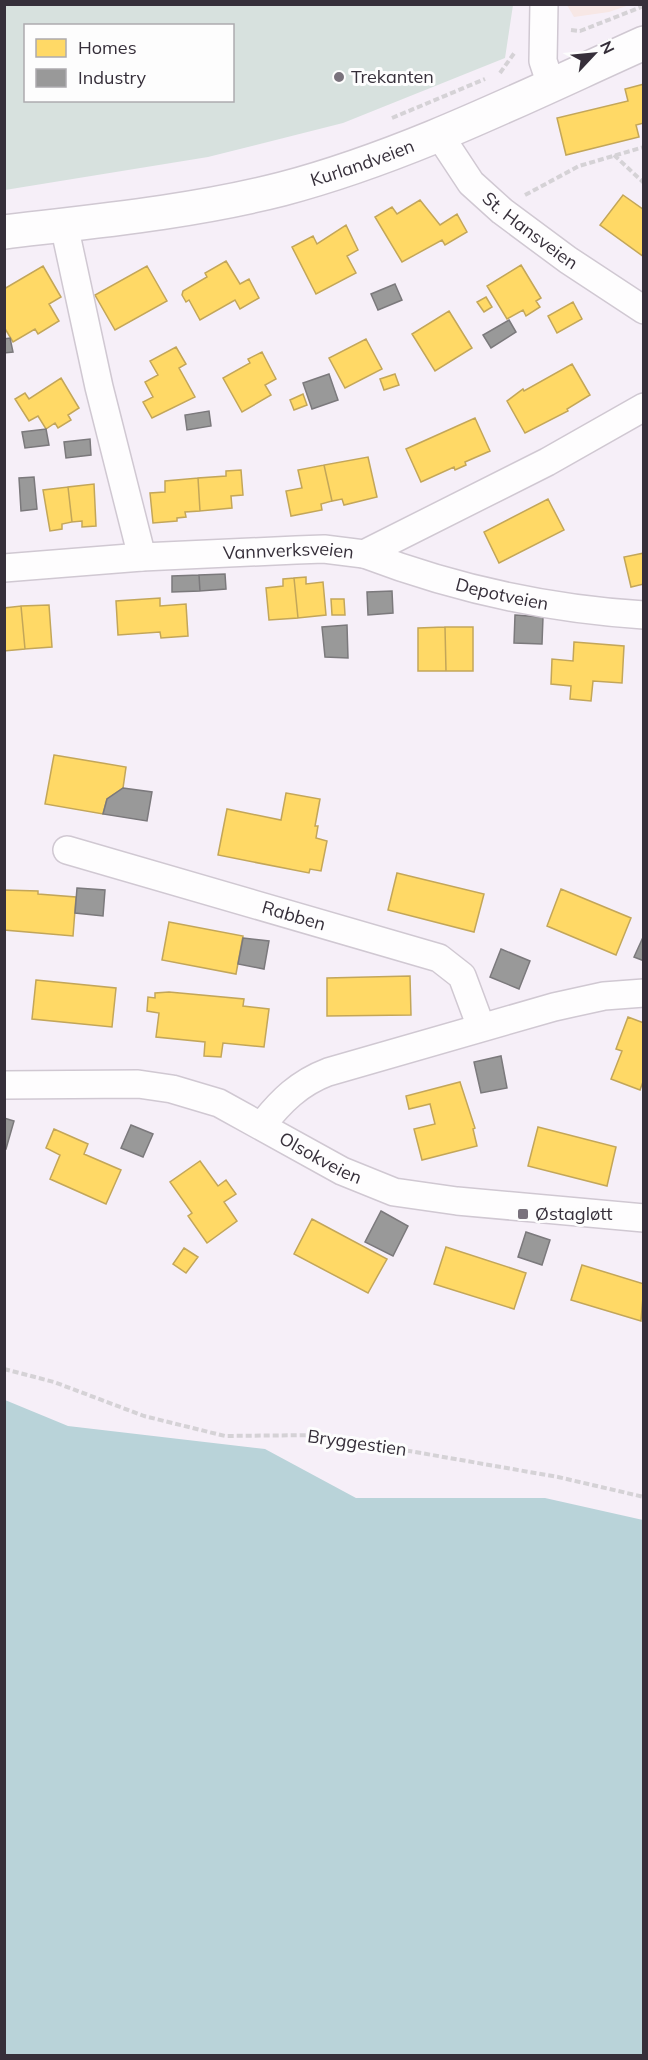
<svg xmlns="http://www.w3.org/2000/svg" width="648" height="2060" viewBox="0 0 648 2060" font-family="Mulish,sans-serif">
	<rect width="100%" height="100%" fill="#f6eff8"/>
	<path fill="#f7e7e5" d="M567,5V4L629,5L609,12L574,17Z"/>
	<path fill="#d7e1de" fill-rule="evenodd" d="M5,4H513V5L505,58L343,123L208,157L5,190ZM26,26H232V100H26Z"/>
	<path fill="#b9d3d9" d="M5,1400L68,1426L265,1449L356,1498H545L643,1520V2055H5Z"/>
	<path fill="#ffd966" stroke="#c3a659" stroke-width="1.5" d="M644,84V123L636,125L639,137L566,155L557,118L628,101L625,89Z
		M623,195L644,210V257L600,225Z
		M420,200L440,225L457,214L467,232L445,245L442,240L402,262L375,217L392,207L397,214Z
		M346,225L358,250L347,256L356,273L316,294L292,247L313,236L317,244Z
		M226,261L240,284L249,279L259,298L240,309L235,300L200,320L189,300L186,302L182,295L183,291L207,277L205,273Z
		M521,265L541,298L536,301L540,307L526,316L523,310L507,319L487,286Z
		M43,266L61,297L49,304L59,321L38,334L35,329L13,342L4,327V289Z
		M147,266L167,301L115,330L95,295Z
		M486,297L492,307L484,312L477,302Z
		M573,302L582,319L557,333L548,316Z
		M449,311L472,348L435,371L412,334Z
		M366,339L382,369L345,388L329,358Z
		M176,347L186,364L179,368L195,397L152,418L143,402L153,397L145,382L158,375L150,361Z
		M262,352L276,379L265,385L271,395L242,412L223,378L250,363L248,359Z
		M572,364L590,395L567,409L568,411L525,433L507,401L523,389L524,391Z
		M395,374L399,385L384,390L380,379Z
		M61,378L79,408L68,415L71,420L58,428L55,423L46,429L38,416L29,421L15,399L25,393L29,399Z
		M303,394L307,405L294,410L290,400Z
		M475,418L490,451L465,462L466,465L455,470L454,467L421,482L406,449Z
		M368,457L377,497L344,505L342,499L332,501L324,465Z
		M324,465L332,501L321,504L322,510L291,516L286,491L302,488L298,470Z
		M241,470L243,495L231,496L232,508L200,511L198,478L226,476V471Z
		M198,478L200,511L185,512L186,517L177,518V521L153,523L150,493L165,492V481Z
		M94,484L96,526L82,527V521L72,522L68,487Z
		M68,487L72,522L62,524V529L50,531L43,490Z
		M548,499L564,530L499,563L484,532Z
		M644,553V584L631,587L624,557Z
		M306,577V584L323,582L326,615L298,618L294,578Z
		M294,578L298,618L269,620L266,588L283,586V579Z
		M160,598V606L186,604L188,636L161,638L160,632L118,635L116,601Z
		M331,599H344L345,615H332Z
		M49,605L52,647L25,649L21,606Z
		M21,606L25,649L4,651V608Z
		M445,627L446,671H418V628Z
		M445,627H473V671H446Z
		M574,642L624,646L622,683L593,681L591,701L570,699L571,686L551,684L552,659L573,661Z
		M54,755L126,767L123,788L107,799L103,814L45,804Z
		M286,793L320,799L315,826H318L316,838L327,841L321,871L310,869L309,873L218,855L227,809L281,820Z
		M397,873L484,894L474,932L388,910Z
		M561,889L631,918L616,955L547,926Z
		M4,890L38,891V894L76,897L73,936L4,930Z
		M169,922L243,936L236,974L162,960Z
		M410,976L411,1015L327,1016V978Z
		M36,980L116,988L112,1027L32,1019Z
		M169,992L244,999L243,1006L269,1009L264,1047L223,1043L221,1057L204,1056L205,1042L156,1037L159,1013L147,1011L148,997L155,998V993Z
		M628,1017L644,1023V1079L640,1090L611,1079L622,1051L616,1049Z
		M460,1082L475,1128L473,1129L477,1146L422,1160L414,1129L435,1124L430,1104L409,1109L406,1096Z
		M538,1127L616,1147L607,1186L528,1166Z
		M54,1129L88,1144L84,1154L121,1170L106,1204L50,1179L60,1155L46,1148Z
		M200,1161L218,1186L226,1180L236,1194L224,1202L237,1221L207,1243L188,1216L192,1213L170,1182Z
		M312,1219L387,1259L368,1293L294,1254Z
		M446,1247L526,1273L514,1309L434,1284Z
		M184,1248L198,1257L186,1273L173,1264Z
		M582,1265L644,1284L641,1321L571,1300Z"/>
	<path fill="#999" stroke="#7b797c" stroke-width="1.5" d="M395,284L402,300L378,310L371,294Z
		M509,320L516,332L491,348L483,335Z
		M10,338L13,352L4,353V339Z
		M329,374L338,400L312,409L303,383Z
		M209,411L211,426L187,430L185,415Z
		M46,429L49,445L25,448L22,432Z
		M90,439L91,455L66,458L64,442Z
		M34,477L37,509L21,511L19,478Z
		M225,574L226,589L200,591L199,575Z
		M199,575L200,591L172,592V576Z
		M392,591L393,613L368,615L367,592Z
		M515,615L543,617L542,644L514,643Z
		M347,625L348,658L325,657L322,627Z
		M123,788L152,792L147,821L103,814L107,799Z
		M77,888L105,890L103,916L75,913Z
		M644,935V961L634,957Z
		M243,938L269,941L264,969L238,964Z
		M501,949L530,961L519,989L490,977Z
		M501,1056L507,1088L481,1093L474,1062Z
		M4,1118L14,1121L6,1149L4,1148Z
		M131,1125L153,1134L143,1157L121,1148Z
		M381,1211L408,1226L393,1256L365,1242Z
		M526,1232L550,1240L542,1265L518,1257Z"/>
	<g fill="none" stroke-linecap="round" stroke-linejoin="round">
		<defs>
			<g id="minor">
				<path d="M544,4L543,61L551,85"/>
				<path id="s1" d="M438,133L471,183L502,211L568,260L644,310"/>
				<path d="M64,225L99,387L142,557"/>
				<path id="s2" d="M364,554C453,588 548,609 644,615"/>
				<path id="s3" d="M4,568L142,557L296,550L324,549L364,554L547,462L644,407"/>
				<path id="s4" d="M67,850L439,958L462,976L481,1027"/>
				<path id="s5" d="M4,1085L138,1084L172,1089L219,1103L342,1171L394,1192L457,1201L644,1218"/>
				<path d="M262,1125C281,1101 299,1083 328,1072L554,1007L604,996L644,993"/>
			</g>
			<g id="major">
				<path id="s6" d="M4,232C97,221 192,212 282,189C407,156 526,96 644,43"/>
			</g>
		</defs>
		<use href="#minor" stroke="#d0c8d2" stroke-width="30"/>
		<use href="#major" stroke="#d0c8d2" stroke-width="36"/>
		<path stroke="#d5d2d6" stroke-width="4" stroke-dasharray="6 3" stroke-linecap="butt" d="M571,30L580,31L644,6
			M500,73L515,52
			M392,118L485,79
			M614,155L644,183
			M525,195L579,166L644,147
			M4,1369L54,1382L144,1416L225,1436L318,1435L558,1477L644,1497"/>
		<use href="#minor" stroke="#fefdfe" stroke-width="27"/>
		<use href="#major" stroke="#fefdfe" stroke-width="33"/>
	</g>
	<g fill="#79727c" stroke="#fdfdfd" stroke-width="2">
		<circle cx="339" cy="77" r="6"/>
		<rect x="517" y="1208" width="12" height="12" rx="3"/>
	</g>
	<g text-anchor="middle" stroke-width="6" stroke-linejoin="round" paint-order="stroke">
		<g font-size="18" fill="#362f3a" stroke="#fdfdfd" text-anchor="start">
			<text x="351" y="83">Trekanten</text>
			<text x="535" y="1220">Østagløtt</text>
		</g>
		<g font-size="18" fill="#362f3a" stroke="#fdfdfd">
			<text dy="6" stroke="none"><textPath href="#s6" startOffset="366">Kurlandveien</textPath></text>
			<text dy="6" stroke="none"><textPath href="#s1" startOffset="136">St. Hansveien</textPath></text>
			<text dy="6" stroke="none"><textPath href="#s3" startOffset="285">Vannverksveien</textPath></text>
			<text dy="6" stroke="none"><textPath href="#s2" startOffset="144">Depotveien</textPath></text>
			<text dy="6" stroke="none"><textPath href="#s4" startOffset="236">Rabben</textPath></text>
			<text dy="6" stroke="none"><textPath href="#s5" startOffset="333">Olsokveien</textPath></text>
			<text transform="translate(357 1443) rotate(8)" y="6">Bryggestien</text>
		</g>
	</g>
	<rect width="648" height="2060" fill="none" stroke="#362f3a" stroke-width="12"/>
	<rect x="24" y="24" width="210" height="78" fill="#fdfdfd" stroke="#adabaf" stroke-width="1.5"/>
	<rect x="36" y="39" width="30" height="18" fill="#ffd966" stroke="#adabaf" stroke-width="1.5"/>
	<text x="78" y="54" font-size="18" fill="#362f3a">Homes</text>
	<rect x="36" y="69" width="30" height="18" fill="#999999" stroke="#adabaf" stroke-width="1.5"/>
	<text x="78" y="84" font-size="18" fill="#362f3a">Industry</text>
	<g transform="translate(594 54) rotate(64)" stroke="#fdfdfd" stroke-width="4.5" paint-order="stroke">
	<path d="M0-4.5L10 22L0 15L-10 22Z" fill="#362f3a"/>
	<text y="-9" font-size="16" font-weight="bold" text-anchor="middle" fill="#362f3a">N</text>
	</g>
</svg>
